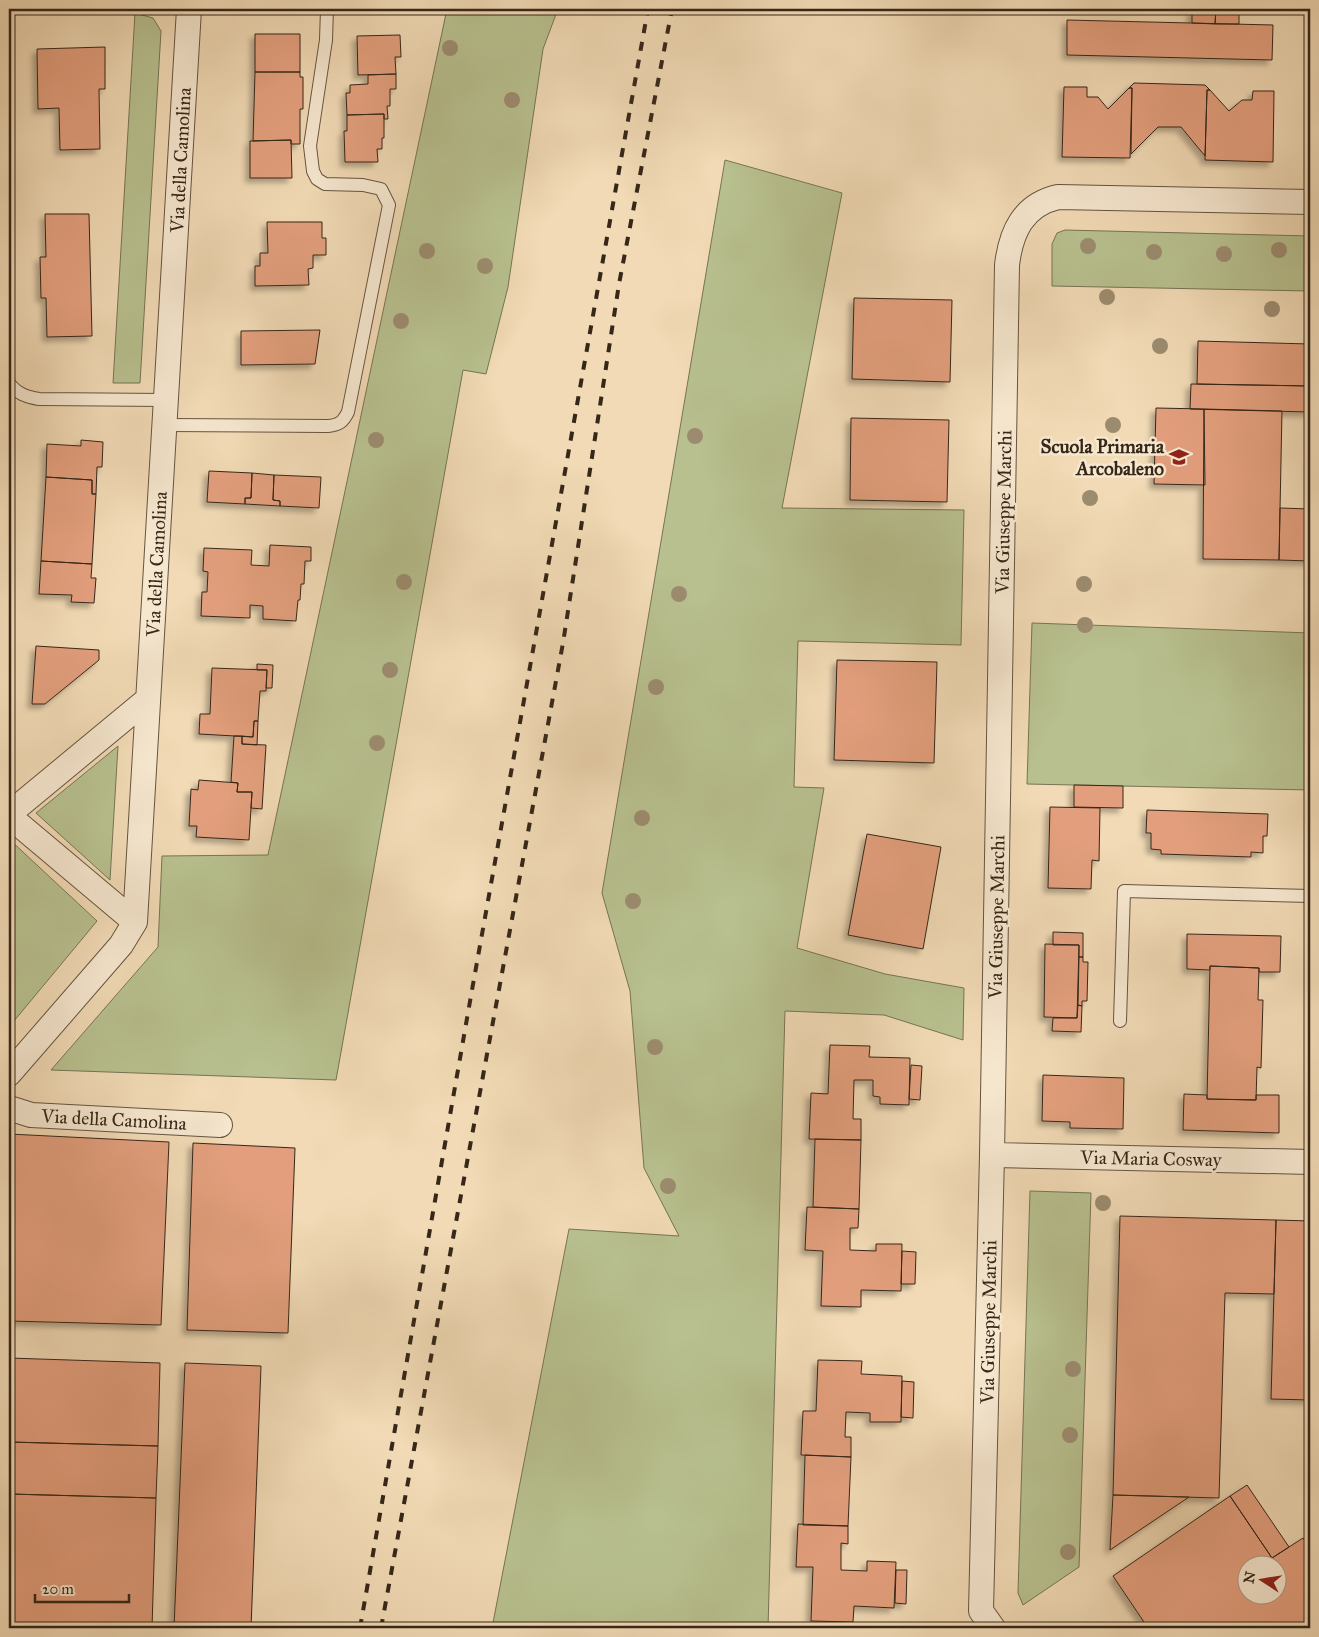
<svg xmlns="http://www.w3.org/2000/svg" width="1319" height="1637" viewBox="0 0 1319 1637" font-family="'IM FELL Great Primer',serif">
	<defs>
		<filter id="shadow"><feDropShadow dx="-4.5" dy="4.5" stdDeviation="2.5" flood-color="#0004"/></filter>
	</defs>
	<rect width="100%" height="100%" fill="#f1dab5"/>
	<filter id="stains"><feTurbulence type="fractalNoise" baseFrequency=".004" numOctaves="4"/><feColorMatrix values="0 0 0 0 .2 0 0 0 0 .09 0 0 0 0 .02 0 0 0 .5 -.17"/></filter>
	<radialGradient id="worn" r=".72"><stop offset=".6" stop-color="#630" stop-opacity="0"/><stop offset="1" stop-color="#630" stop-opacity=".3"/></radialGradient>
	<path fill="#b8c08f" stroke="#777454" d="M447,9H558L543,49L508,287L486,374L463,370L336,1080L51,1070L158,947L162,856L268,855Z
		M135,13L153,18L161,31L140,383H113Z
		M725,160L842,193L782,508L964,510L961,645L798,641L794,787L824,788L797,948L885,974L964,988L963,1040L884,1015L785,1011L768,1628H492L569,1229L679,1236L644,1168L630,991L602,893Z
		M1065,230L1310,236V291L1052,286V244L1057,233Z
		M1032,623L1310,633V790L1027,784Z
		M118,746L110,880L36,813Z
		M9,839L97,921L9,1027Z
		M1030,1191L1091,1193L1079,1567L1023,1605L1018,1593Z"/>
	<path fill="#e39f7d" stroke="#362719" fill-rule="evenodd" filter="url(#shadow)" d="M1192,9H1216L1215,24L1192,23Z
		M1216,9H1239V24H1215Z
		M1067,20L1273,25L1272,60L1067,55Z
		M255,34H300V72H255Z
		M400,35L401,57H395L396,74L358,75L357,36Z
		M105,47V89H99L100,149L60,150L59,108L38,109L37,49Z
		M255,72H300V77H303V109H300V144H291V140L253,141Z
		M396,74V89H390V106H387L388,119H384V114L347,115L346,93H350V85L368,84V75Z
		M1134,83L1205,85L1210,90H1207L1205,156L1181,127H1158L1131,154L1132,88H1129Z
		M1064,87H1087V97H1098L1108,109L1129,88H1132L1130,158L1062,157Z
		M1207,90H1210L1229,111L1242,100H1252L1253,91H1274L1273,162L1205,160Z
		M384,114V138H382V149H377L378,162H345L344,131H347V115Z
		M291,140L292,178H250V141Z
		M45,214H89L92,336L47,337L46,298H41L40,257H46Z
		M267,222H322V238H326V255H313V268L308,269L309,285L255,286V266H260V253H268Z
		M854,298L952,300L950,382L852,379Z
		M320,330L315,364L241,365V331Z
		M1198,341L1310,344V386L1197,384Z
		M1191,384L1310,386V412L1190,409Z
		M1156,408L1204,409L1205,485L1154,484Z
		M1204,409L1282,411L1279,560L1203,559Z
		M851,418L949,420L947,502L850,500Z
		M81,440L103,442L102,467H97L96,494H92V480L46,477L47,444L81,446Z
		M209,471L252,473L251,498H245V504L207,502Z
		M252,473L274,475L273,500L280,501V506L245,504V498H251Z
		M274,475L321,477L319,508L280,506V501L273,500Z
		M46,477L92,480V494H96L92,564L41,561Z
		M1280,508L1310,509V561L1279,560Z
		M270,545L311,547V561H305L304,584H301L300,600H298L296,621L263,619V606L250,605V618L201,616L202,592H207L208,572L203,571L204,548L252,550L251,565L269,566Z
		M41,561L92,564L91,578H96L94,603L71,602L72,595L39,594Z
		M36,646L99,650V660L45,704H32Z
		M837,660L937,662L934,763L834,760Z
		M257,664L273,665L272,688H266L267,670H257Z
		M212,668L267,670L266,691H260L258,721H254L253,737L199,734L200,714H210Z
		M254,721H258L257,745L242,744V736L253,737Z
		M234,736H242V744L266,745L262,809L251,808L252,792H237L238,783L231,782Z
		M199,780L238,783L237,792H252L249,840L196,837L197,826H189L191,789L198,790Z
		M1074,785L1123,786V808L1074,807Z
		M1050,807L1100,808L1099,861L1092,860L1091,889L1048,888Z
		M1147,810L1268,814L1267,836H1263V853L1251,852V857L1161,854V850L1151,849V833H1146Z
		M867,834L941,847L923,949L848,935Z
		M1053,932L1083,933V957H1079V945H1053Z
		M1187,934L1281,936L1280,972H1259V968L1210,966V970L1187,969Z
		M1045,944L1079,945L1077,1018L1044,1017Z
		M1079,957H1083V962H1088L1087,1001H1082V1006L1078,1005Z
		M1210,966L1259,968L1258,1000H1263L1261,1068L1257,1067L1256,1100L1207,1099Z
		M1078,1005L1082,1006L1081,1032L1052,1031L1053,1018H1077Z
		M830,1045L870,1046L869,1057L910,1058L909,1105L880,1104V1097L873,1096V1080H854L853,1119H861V1140L809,1139L811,1093L828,1094Z
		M911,1065L922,1066L920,1100L909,1099Z
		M1043,1075L1124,1078L1123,1129L1070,1128V1122L1042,1121Z
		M1184,1094L1207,1095V1099L1256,1100V1095H1279V1133L1183,1130Z
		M9,1134L169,1142L161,1325L9,1321Z
		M815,1139L861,1140L859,1209L813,1207Z
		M193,1143L295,1148L288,1333L187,1330Z
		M807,1207L859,1209L858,1228H850V1250L876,1251V1244H902L901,1291L861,1290V1307L821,1306L823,1251L805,1250Z
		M1120,1216L1276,1220L1274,1294L1225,1293L1219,1498L1113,1495Z
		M1276,1220L1310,1221V1400L1271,1399Z
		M902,1251L916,1252L915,1284H901Z
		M9,1358L160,1363L158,1446L9,1442Z
		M818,1360L862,1361L861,1374L902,1376L901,1422H870V1413L846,1412L845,1437H851V1457L801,1455L803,1411H816Z
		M185,1363L261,1366L251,1628H174Z
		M902,1381L914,1382L913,1418L901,1417Z
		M9,1442L158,1446L156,1498L9,1494Z
		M805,1455L851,1457L848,1526L803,1525Z
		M1247,1485L1289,1547L1272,1558L1230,1496Z
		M9,1494L156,1498L152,1628L9,1623Z
		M1113,1495L1189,1497L1110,1550Z
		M1230,1496L1272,1558L1303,1538L1310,1549V1628H1148L1113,1576ZM1246,1564H1276V1594H1246Z
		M798,1524L848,1526V1544L841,1543V1570L867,1571V1561L896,1562L894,1608L854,1606L853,1622L811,1621L813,1567H796Z
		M896,1570H907L906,1604L895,1603Z"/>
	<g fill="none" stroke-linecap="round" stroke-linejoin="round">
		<defs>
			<path id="lane" d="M9,383C17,394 27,397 39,399L166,400
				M165,425L328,426C339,425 343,422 348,412L389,205L381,189L363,185L325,184L317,179L313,171L310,146L326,40L327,9
				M1120,1021L1124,891L1310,896"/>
			<path id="street" d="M9,814L148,699
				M9,816L135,922
				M9,1074L121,945L135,922L189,9
				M9,1108L31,1115L220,1125
				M992,1155L1310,1162
				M993,1628L981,1611L992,1155L1007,265C1011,232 1023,205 1058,197L1310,202"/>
		</defs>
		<use href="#lane" stroke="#655440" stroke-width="14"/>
		<use href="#street" stroke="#655440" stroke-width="26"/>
		<use href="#lane" stroke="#f6e7cf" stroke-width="12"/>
		<use href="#street" stroke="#f6e7cf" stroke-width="24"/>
		<path stroke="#362719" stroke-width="4" stroke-dasharray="9 9" stroke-linecap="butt" d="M360,1628L472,990L648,9
			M381,1628L563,643L619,284L672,9"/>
	</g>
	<g fill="#9c8c6f">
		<circle cx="450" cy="48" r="8"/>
		<circle cx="512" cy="100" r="8"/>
		<circle cx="1088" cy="246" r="8"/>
		<circle cx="1279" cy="250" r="8"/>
		<circle cx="427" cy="251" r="8"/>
		<circle cx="1154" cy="252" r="8"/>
		<circle cx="1224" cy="254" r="8"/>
		<circle cx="485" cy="266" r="8"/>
		<circle cx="1107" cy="297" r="8"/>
		<circle cx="1272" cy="309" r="8"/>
		<circle cx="401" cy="321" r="8"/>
		<circle cx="1160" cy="346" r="8"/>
		<circle cx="1113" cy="425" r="8"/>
		<circle cx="695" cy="436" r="8"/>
		<circle cx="376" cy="440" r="8"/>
		<circle cx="1090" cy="498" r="8"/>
		<circle cx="404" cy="582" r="8"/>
		<circle cx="1084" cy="584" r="8"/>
		<circle cx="679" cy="594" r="8"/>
		<circle cx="1085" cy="625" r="8"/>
		<circle cx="390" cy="670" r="8"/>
		<circle cx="656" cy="687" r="8"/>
		<circle cx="377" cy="743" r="8"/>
		<circle cx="642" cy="818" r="8"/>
		<circle cx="633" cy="901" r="8"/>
		<circle cx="655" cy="1047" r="8"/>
		<circle cx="668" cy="1186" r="8"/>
		<circle cx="1103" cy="1203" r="8"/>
		<circle cx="1073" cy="1369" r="8"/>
		<circle cx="1070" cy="1435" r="8"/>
		<circle cx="1068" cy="1552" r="8"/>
	</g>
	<defs>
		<symbol id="school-bare" viewBox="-9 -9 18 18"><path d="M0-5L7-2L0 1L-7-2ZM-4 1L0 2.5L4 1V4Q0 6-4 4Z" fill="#8f2418" stroke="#f6e7cf" stroke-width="2.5" paint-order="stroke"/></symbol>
	</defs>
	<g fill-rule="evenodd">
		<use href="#school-bare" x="1165" y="443" width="28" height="28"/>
	</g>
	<g text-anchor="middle" stroke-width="5" stroke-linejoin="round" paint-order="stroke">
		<g font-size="19" fill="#362719" stroke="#f6e7cf">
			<text transform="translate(180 160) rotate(-87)" y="7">Via della Camolina</text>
			<text transform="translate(1003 512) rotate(-89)" y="7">Via Giuseppe Marchi</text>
			<text transform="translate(156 564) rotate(-87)" y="7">Via della Camolina</text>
			<text transform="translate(996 917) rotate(-89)" y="7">Via Giuseppe Marchi</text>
			<text transform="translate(114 1119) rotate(3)" y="7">Via della Camolina</text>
			<text transform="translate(1151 1158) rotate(1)" y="7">Via Maria Cosway</text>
			<text transform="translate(988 1322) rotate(-89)" y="7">Via Giuseppe Marchi</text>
		</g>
		<g font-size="19" font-weight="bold" fill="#362719" stroke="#f6e7cf" text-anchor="end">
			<text x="1164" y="453">Scuola Primaria<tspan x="1164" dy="22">Arcobaleno</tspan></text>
		</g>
	</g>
	<rect width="1319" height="1637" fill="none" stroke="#f1dab5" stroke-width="30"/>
	<rect x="10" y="10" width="1299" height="1617" fill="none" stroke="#362719" stroke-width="2.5"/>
	<rect x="15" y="15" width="1289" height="1607" fill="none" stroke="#362719"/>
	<g transform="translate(1262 1580) rotate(282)"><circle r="24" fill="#f6e7cf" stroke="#a99a86"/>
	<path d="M0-4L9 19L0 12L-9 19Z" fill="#8f2418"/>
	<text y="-8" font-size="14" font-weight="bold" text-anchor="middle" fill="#362719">N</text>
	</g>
	<path d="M35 1594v8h94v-8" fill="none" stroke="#362719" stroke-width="2.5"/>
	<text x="42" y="1594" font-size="15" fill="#362719" stroke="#f6e7cf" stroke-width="4" paint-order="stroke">20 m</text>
	<rect width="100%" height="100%" filter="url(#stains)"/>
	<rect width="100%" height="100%" fill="url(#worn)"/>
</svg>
